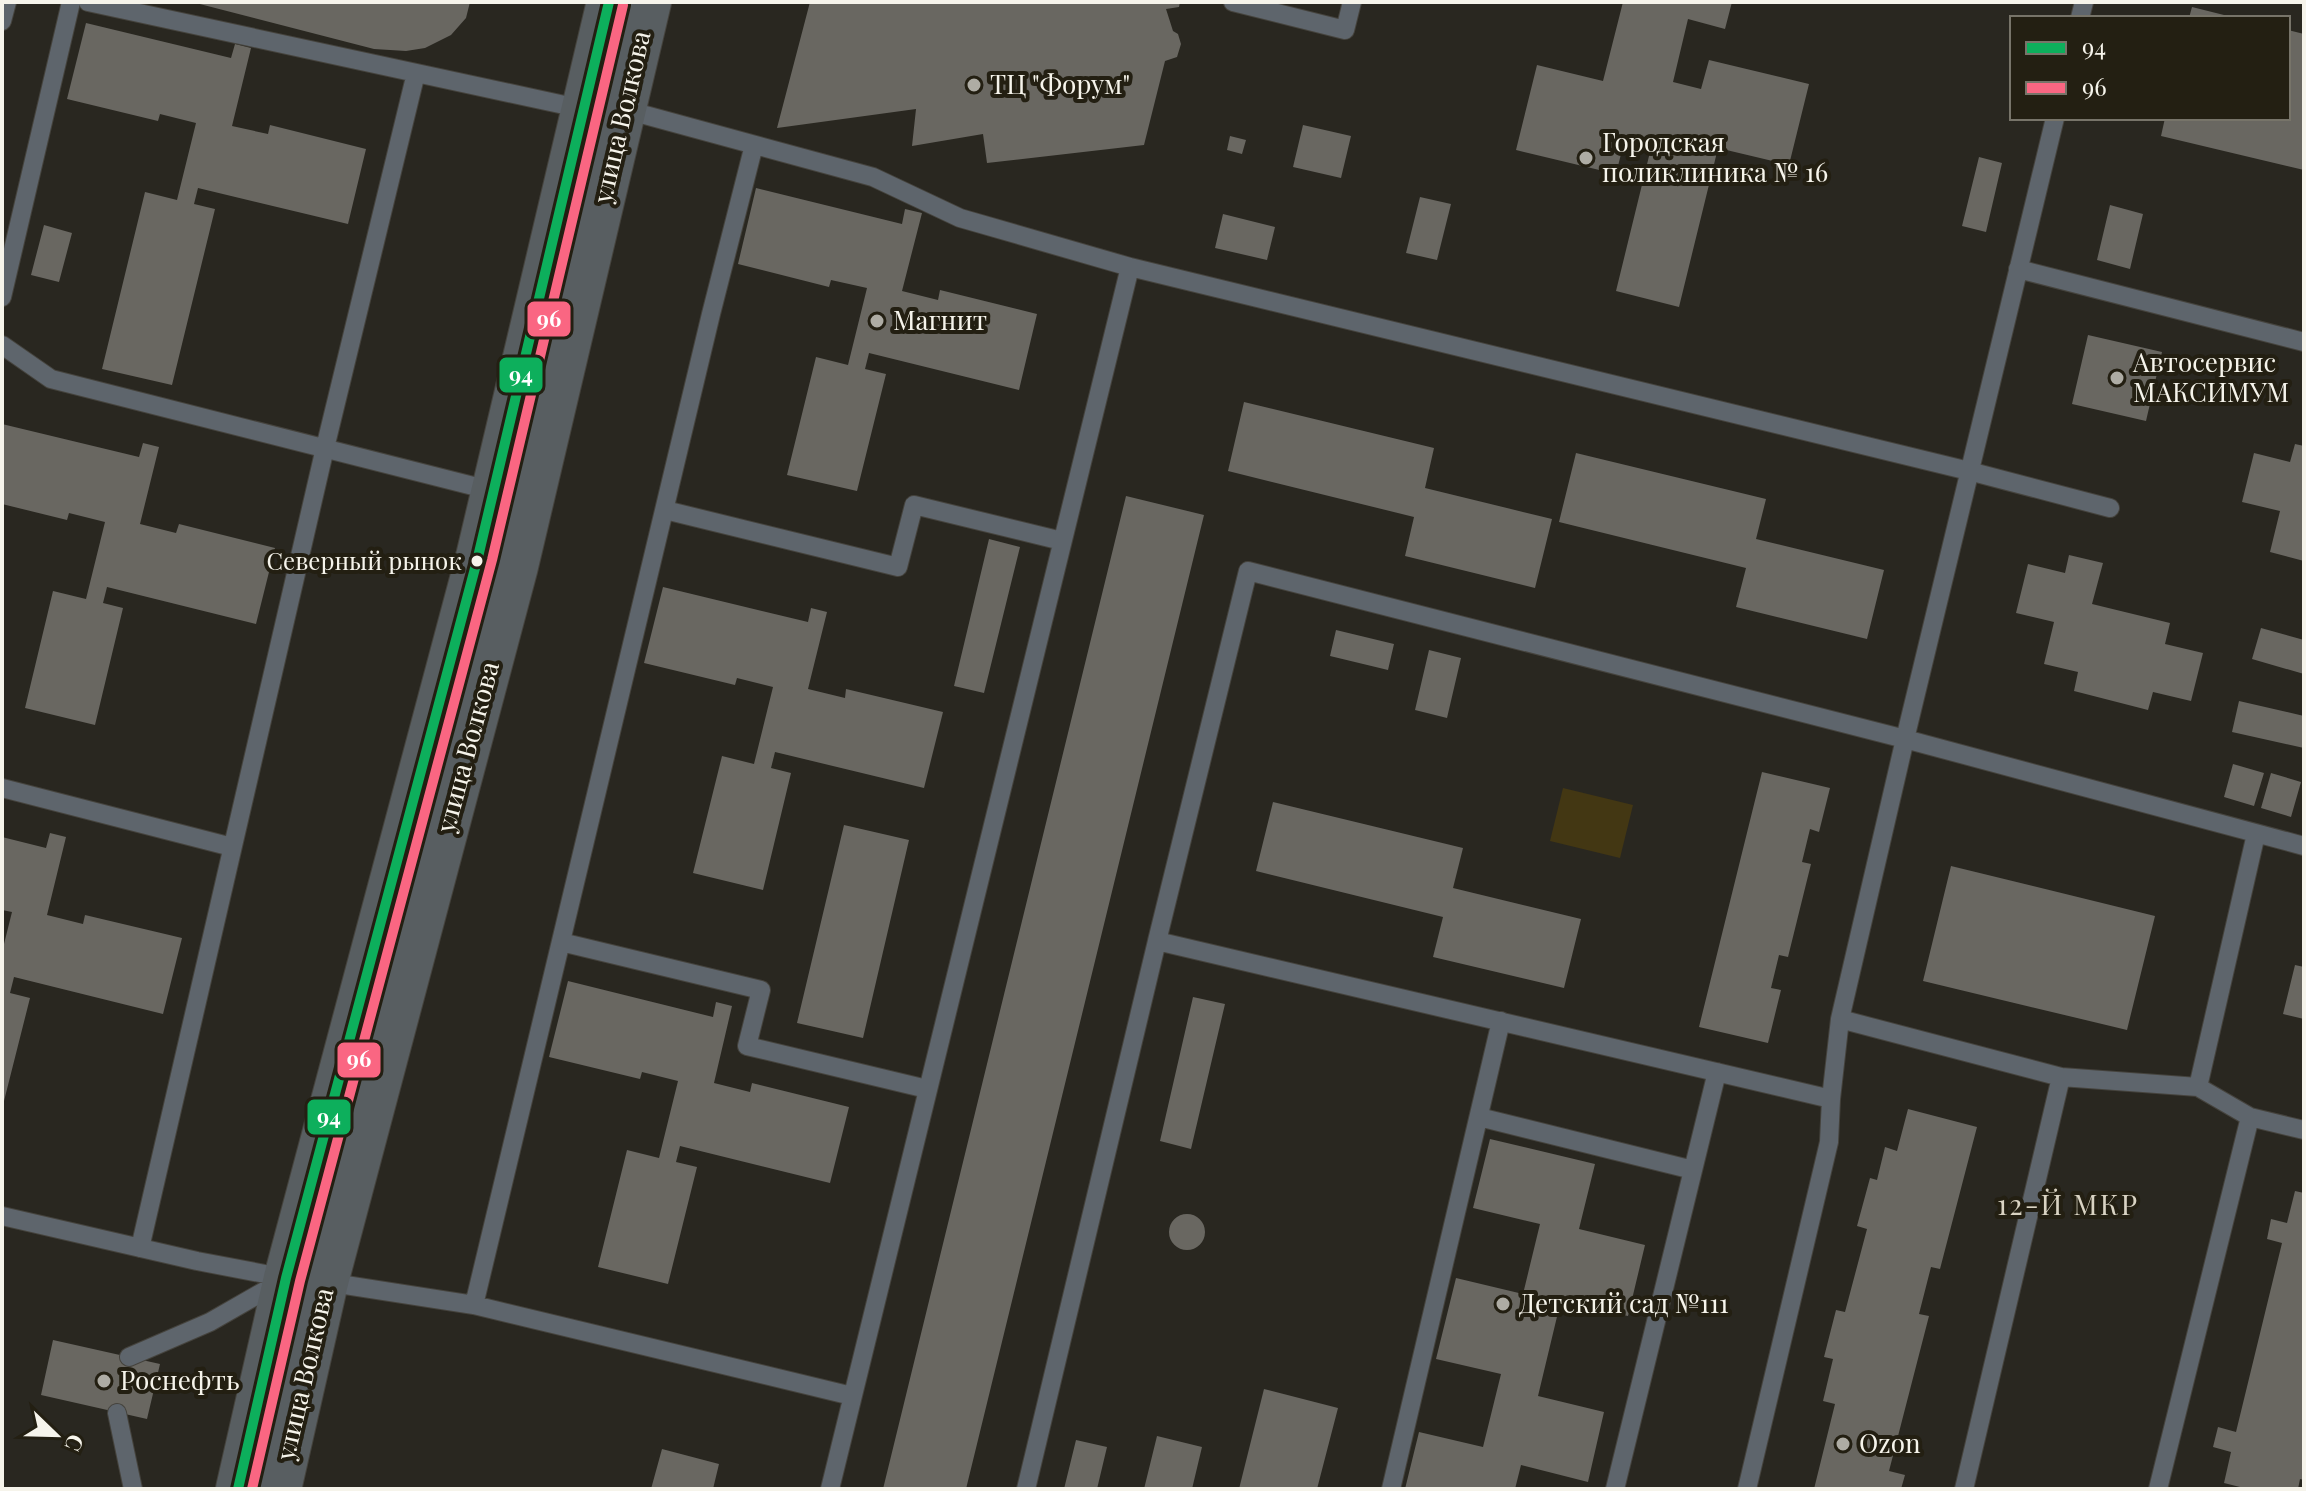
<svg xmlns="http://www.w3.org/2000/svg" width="2306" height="1491" viewBox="0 0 2306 1491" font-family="'Playfair Display',serif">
	<rect width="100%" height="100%" fill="#292720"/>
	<path fill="#433713" d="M1563,788L1633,805L1620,858L1550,841Z"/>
	<path fill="#696761" d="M192,2H470L466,18L451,35L425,48L406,51L374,49Z
		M810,2H1180L1179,7L1166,9L1173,31L1178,34L1181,44L1177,57L1165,61L1144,145L987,163L983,134L912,146L916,109L777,128Z
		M1623,2H1732L1725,29L1688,19L1673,82L1701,89L1709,60L1809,84L1789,165L1718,148L1679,307L1616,291L1650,152L1623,146L1616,174L1516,150L1537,65L1603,81Z
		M2192,7L2232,17V18H2189Z
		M86,23L231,58L235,44L251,48L232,126L268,134L270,125L366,149L348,224L198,188L194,204L215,209L172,385L102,369L145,192L177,200L196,123L160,114L158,121L67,99Z
		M2288,30L2304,34V170L2161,136L2165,118H2288Z
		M1303,125L1351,136L1341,178L1293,167Z
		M1230,136L1246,140L1242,154L1227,150Z
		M1979,157L2002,163L1986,232L1962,226Z
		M756,188L902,224L905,209L922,213L902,291L938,300L940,290L1037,314L1019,390L869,353L865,369L886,374L857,491L787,475L816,357L848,365L867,288L831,280L829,287L738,264Z
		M1420,197L1451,204L1437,260L1406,253Z
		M2110,205L2143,214L2130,269L2097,260Z
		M1223,214L1275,227L1267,260L1215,248Z
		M44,225L72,233L59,282L31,275Z
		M2088,335L2162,352L2146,421L2072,404Z
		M1244,402L1434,448L1425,488L1552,519L1535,588L1405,556L1414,517L1228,471Z
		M2,424L139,457L143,443L159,447L140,524L176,533L179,524L275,548L256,624L107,587L103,603L123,608L95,725L25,708L53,591L86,599L105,522L69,513L67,520L2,504Z
		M2295,444L2304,446V561L2270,552L2280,511L2242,502L2254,453L2290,462Z
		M1576,453L1766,499L1756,539L1884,570L1867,639L1736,607L1746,568L1559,522Z
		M1126,496L1204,515L966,1489H883Z
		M989,539L1020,547L984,693L954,686Z
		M2069,555L2103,563L2092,604L2170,623L2165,644L2203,653L2191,701L2153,692L2148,710L2074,691L2078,672L2044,664L2054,622L2016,613L2028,564L2065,573Z
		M663,587L808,622L811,608L827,612L808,689L845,698L846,689L943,712L924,788L775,752L771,768L791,773L763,890L693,873L722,756L754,764L773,687L737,678L735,685L644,663Z
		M2261,628L2304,640V674L2252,659Z
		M1336,630L1394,644L1388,670L1330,656Z
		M1429,650L1461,658L1447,718L1415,710Z
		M2239,701L2304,716V748L2232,732Z
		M2233,764L2264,773L2254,806L2224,797Z
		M1762,772L1830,788L1819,832L1810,829L1802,862L1811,864L1788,957L1779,955L1771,988L1781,990L1768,1043L1699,1027Z
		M2271,773L2301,782L2291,817L2261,808Z
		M1273,802L1463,848L1453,888L1581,919L1564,988L1433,957L1443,917L1256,871Z
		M844,825L909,840L863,1038L797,1023Z
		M50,833L66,837L47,915L83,924L85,915L182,938L163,1014L14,977L10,993L30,998L2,1109V952L12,912L2,910V837L46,848Z
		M1951,866L2155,916L2127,1030L1923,981Z
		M2295,965L2304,967V1019L2283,1014Z
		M568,981L713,1017L716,1002L732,1006L714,1083L750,1092L752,1083L849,1107L830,1183L680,1146L676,1162L697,1167L668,1284L598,1267L627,1150L659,1158L678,1081L642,1072L640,1079L549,1057Z
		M1193,997L1225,1004L1191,1149L1160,1141Z
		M1908,1109L1977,1127L1940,1269L1931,1267L1919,1314L1929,1316L1889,1471L1905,1475L1901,1489H1814L1835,1404L1823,1401L1833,1359L1824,1357L1836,1310L1845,1312L1867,1229L1857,1226L1870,1178L1877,1180L1885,1147L1897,1151Z
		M1490,1139L1595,1164L1579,1229L1645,1245L1628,1316L1561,1300L1538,1396L1604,1412L1588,1482L1521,1465L1515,1489H1405L1419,1432L1483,1447L1501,1374L1436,1359L1456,1278L1523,1294L1540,1224L1473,1208Z
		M2295,1191L2304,1193V1480L2300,1479L2298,1489H2248L2224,1483L2231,1452L2213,1447L2218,1427L2236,1432L2282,1243L2267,1239L2271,1219L2287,1223Z
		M1169 1232a18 18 0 1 1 36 0a18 18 0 1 1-36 0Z
		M53,1340L160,1364L147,1419L41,1395Z
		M1264,1389L1338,1408L1317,1489H1239Z
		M1157,1436L1202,1447L1192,1489H1144Z
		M1076,1440L1107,1447L1097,1489H1064Z
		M662,1449L719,1464L713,1489H651Z"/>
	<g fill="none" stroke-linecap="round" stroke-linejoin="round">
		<defs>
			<path id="lane" d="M88,2L583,109
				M1233,2L1345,30L1352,2
				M2080,18L2084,2
				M2,21L7,2
				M623,109L873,177L960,218L1130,267L1969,471L2110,508
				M2055,118L1905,739L2304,846
				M2018,269L2304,342
				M2,297L71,2
				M2,345L51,379L493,491
				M665,510L898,567L914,505L1062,541
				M2,788L232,847
				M1157,941L1248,571L1905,739L1840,1019L1831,1099L1829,1142L1747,1489
				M561,942L761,990L747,1046L927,1089
				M1840,1019L2061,1077L2198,1087L2250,1117L2304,1130
				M2198,1087L2256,834
				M1479,1117L1693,1170
				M2,1216L197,1261L286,1278
				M140,1248L325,448L416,73
				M326,1282L474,1305L711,314L754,145
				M474,1305L852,1396
				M129,1357L210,1322L280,1282
				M117,1413L133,1489
				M830,1489L1130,267
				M1026,1489L1157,941L1831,1099
				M1391,1489L1501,1021
				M1615,1489L1717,1072
				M1964,1489L2061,1077
				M2158,1489L2250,1117"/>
			<path id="secondary" d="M238,1489L286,1278L478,557L609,2
				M279,1489L326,1282L516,566L649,2"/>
		</defs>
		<use href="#lane" stroke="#45433d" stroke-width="20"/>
		<use href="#secondary" stroke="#45433d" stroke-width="46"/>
		<use href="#lane" stroke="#5e656c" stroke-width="18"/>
		<use href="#secondary" stroke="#585e61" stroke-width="44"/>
		<defs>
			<path id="bus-1" d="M238,1489L286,1278L478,557L609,2"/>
			<path id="bus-2" d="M252,1489L300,1281L492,560L623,5"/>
		</defs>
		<use href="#bus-1" stroke="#231f12" stroke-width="16"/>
		<use href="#bus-2" stroke="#231f12" stroke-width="16"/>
		<use href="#bus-1" stroke="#0daf5c" stroke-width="10"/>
		<use href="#bus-2" stroke="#fa6682" stroke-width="10"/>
	</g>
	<g fill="#aeaca4" stroke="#231f12" stroke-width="3">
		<circle cx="974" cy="85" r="8"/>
		<circle cx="1586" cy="158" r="8"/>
		<circle cx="877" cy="321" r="8"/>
		<circle cx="2117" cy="378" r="8"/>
		<circle cx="1503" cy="1304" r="8"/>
		<circle cx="104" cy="1381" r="8"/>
		<circle cx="1843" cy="1444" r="8"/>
	</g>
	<circle fill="#f6f4eb" stroke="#231f12" stroke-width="3" cx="477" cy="561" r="7"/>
	<g text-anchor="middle" stroke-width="8" stroke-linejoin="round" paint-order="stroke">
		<g font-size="24" fill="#f6f4eb" stroke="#231f12" text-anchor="end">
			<text x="462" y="570">Северный рынок</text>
		</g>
		<g font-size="26" fill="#f6f4eb" stroke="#231f12" text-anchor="start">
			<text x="990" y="94">ТЦ "Форум"</text>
			<text x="1602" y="152">Городская<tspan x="1602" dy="30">поликлиника № 16</tspan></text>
			<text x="893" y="330">Магнит</text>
			<text x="2133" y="372">Автосервис<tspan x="2133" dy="30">МАКСИМУМ</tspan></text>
			<text x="1519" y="1313">Детский сад №111</text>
			<text x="120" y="1390">Роснефть</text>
			<text x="1859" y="1453">Ozon</text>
		</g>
		<g font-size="26" fill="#f6f4eb" stroke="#231f12">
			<text transform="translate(622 117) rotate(-77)" y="9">улица Волкова</text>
			<text transform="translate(468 747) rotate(-75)" y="9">улица Волкова</text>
			<text transform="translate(305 1374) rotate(-77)" y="9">улица Волкова</text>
		</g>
		<g font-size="28" letter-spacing="2" fill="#d9d3c3" stroke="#231f12">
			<text x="2068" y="1215">12-Й МКР</text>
		</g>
	</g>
	<g stroke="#231f12" stroke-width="3">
		<rect x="526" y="300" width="46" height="38" rx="8" fill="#fa6682"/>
		<rect x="498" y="356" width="46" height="38" rx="8" fill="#0daf5c"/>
		<rect x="336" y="1041" width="46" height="38" rx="8" fill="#fa6682"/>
		<rect x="306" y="1098" width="46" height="38" rx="8" fill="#0daf5c"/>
	</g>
	<g font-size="22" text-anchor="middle" font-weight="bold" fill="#fff">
		<text x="549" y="327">96</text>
		<text x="521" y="383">94</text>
		<text x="359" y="1067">96</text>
		<text x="329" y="1125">94</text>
	</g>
	<rect width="2306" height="1491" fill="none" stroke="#f6f4eb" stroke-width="8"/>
	<rect x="2010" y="16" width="280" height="104" fill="#231f12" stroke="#777469" stroke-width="2"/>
	<rect x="2026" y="42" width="40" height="12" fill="#0daf5c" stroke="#777469" stroke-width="2"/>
	<text x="2082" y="56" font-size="24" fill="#f6f4eb">94</text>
	<rect x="2026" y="82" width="40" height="12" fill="#fa6682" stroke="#777469" stroke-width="2"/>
	<text x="2082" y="96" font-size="24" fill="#f6f4eb">96</text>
	<g transform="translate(56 1435) rotate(113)" stroke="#231f12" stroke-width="6" paint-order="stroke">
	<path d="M0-6L14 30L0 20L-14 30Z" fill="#f6f4eb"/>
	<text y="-12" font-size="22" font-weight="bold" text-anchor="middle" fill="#f6f4eb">С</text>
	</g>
</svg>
